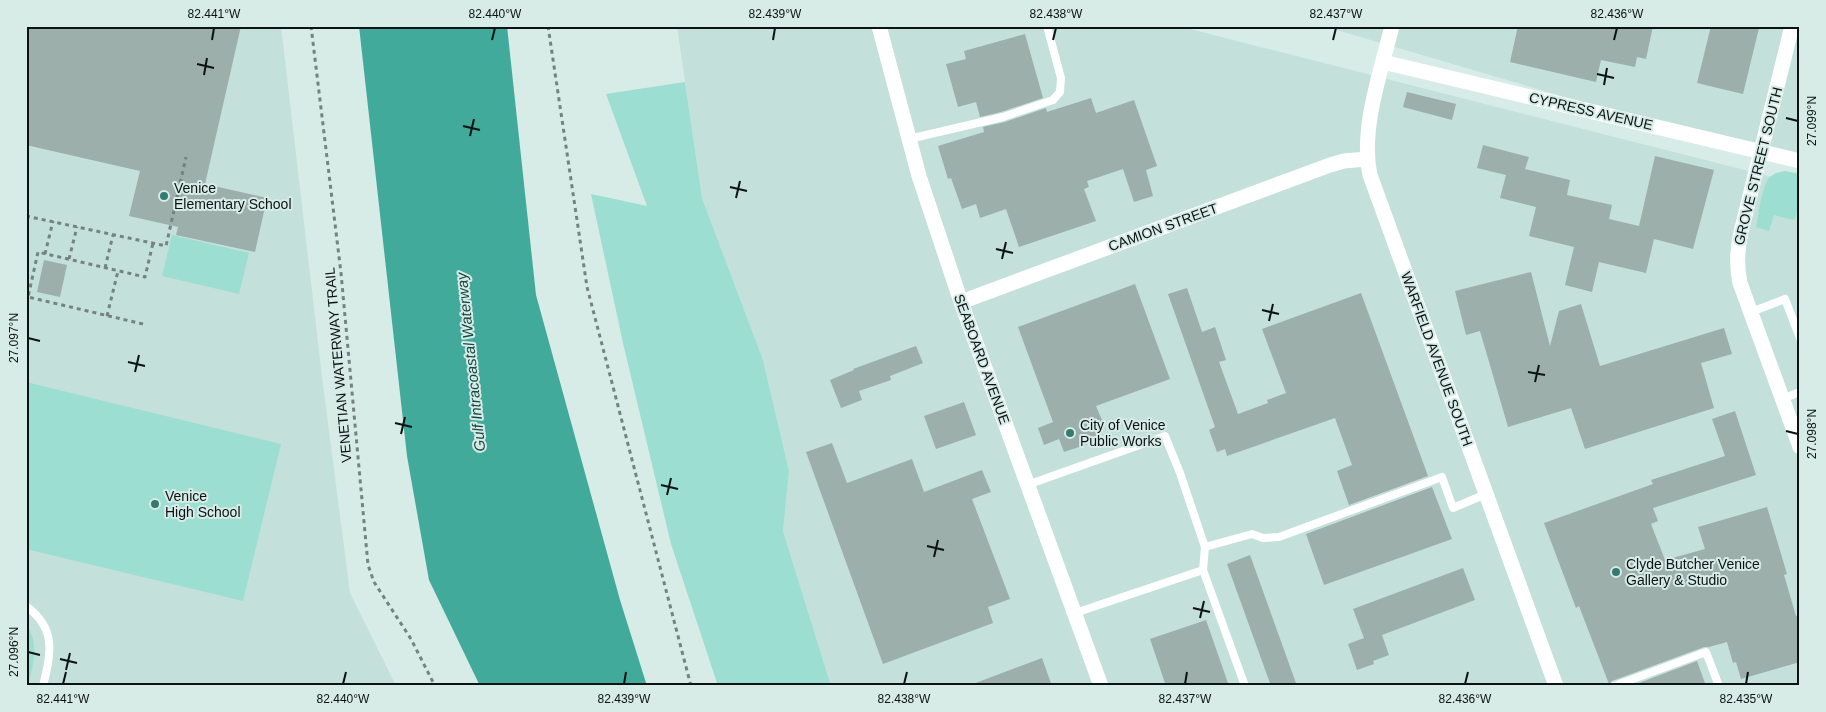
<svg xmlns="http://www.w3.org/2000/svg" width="1826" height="712" viewBox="0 0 1826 712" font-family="Helvetica,sans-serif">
	<rect width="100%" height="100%" fill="#d7ebe7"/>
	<path fill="#c3e0da" d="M26,26H281L322,377L350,593L396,686H26Z
		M677,26H1178L1800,184V686H831L783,531L789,471L763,360L702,198Z
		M1323,26H1800V166Z"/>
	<path fill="#9dded3" d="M685,82L702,198L763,360L789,471L783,531L831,686H718L671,544L623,343L591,194L647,206L606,94Z
		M1785,171L1800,174V198L1795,219L1793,220L1774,215L1769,231L1756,227C1759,214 1761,187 1770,177C1774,173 1779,172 1785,171Z
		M172,235L249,253L239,294L162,276Z
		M26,382L281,444L243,601L26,549Z
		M26,624C40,644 33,665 28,686H26Z"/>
	<path fill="#41aa9b" d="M359,26H507L536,295L620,600L647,686H480L429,580L407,456Z"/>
	<path fill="#9cafab" d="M26,26H241L205,184L267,198L255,252L176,235L178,227L129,216L140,171L26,145Z
		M1518,26H1653L1646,59L1637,57L1635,67L1601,60L1596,82L1510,62Z
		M1711,26H1751L1759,28L1743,94L1697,83Z
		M1025,34L1043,98L1001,112L980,117L976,102L958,107L946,64L966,59L964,51Z
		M1407,92L1456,104L1452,120L1403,107Z
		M1091,98L1096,113L1134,100L1157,166L1146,170L1153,196L1134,202L1123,169L1087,181L1089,187L1084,189L1096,221L1019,247L1006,209L980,218L976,204L962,209L951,178L948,179L938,146L984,132L983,127L1005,122L1046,108L1047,112Z
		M1483,145L1529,157L1525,169L1570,180L1567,195L1612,205L1609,219L1639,226L1655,156L1714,170L1693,249L1654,239L1646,273L1599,262L1592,292L1565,285L1574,247L1529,236L1536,207L1500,198L1506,175L1477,168Z
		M44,260L67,265L60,297L37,292Z
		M1531,272L1550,346L1559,311L1581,304L1600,366L1724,328L1732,354L1701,363L1714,408L1585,449L1571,408L1508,427L1480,331L1466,335L1455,291Z
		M1135,284L1170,379L1096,406L1104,425L1097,441L1064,452L1059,439L1044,445L1038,428L1053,422L1018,327Z
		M1187,288L1202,332L1215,327L1226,360L1219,362L1238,414L1268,403L1267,400L1286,393L1262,329L1361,293L1428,476L1349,505L1337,471L1352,465L1335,418L1227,456L1225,449L1217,452L1209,430L1215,427L1168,294Z
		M916,346L923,363L890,376L891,380L859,391L862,400L841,408L830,380L854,370L853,369Z
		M964,402L976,435L936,449L924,416Z
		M1735,411L1756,475L1653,508L1658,521L1651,524L1665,560L1705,549L1698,527L1767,507L1787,574L1784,575L1796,616L1800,615V662L1741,679L1736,662L1733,663L1727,642L1709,647H1704L1612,681L1609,684L1579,606L1576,608L1544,523L1653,484L1651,480L1725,456L1712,419Z
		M832,443L847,483L912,459L924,492L982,470L991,492L972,499L1010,599L988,607L993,623L883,664L806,452Z
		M1432,487L1452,539L1324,585L1306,534Z
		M1250,555L1297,686H1271L1227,564Z
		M1463,568L1475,600L1382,635L1389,655L1373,661L1374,664L1357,670L1348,644L1364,638L1353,609Z
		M1206,620L1229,686H1166L1150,639Z
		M1042,658L1052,686H974L973,684Z
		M1697,661L1706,686H1631Z"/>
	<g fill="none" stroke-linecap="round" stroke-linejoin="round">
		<path stroke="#758380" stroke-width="3" stroke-dasharray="4 4" stroke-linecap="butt" d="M311,26L341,273L368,565L374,582L411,639L435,686
			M548,26L587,287L691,686
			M26,216L166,246L186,157
			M45,254L53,221
			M69,259L77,227
			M105,268L113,235
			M107,316L118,271
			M143,324L28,297L38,252L145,277L153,243"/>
		<path stroke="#fff" stroke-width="8" d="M909,139L1003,117L1053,100L1060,92L1061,78L1047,26
			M1751,312L1785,299L1800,338
			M1782,399L1800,392
			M1027,485L1165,436L1180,473L1205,547L1203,570L1075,613
			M1205,547L1252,534L1263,538L1279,537L1442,477L1453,508L1486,494
			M1203,570L1245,686
			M26,606C57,629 51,653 43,686
			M1614,686L1706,652L1719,686"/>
		<path stroke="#fff" stroke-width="15" d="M879,26L919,176L961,302L1101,686
			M1392,26C1381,72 1360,129 1370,175L1556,686
			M1792,26L1741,232C1737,250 1736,265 1740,283L1800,447
			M1383,62L1800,161
			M961,302L1330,165L1344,161L1367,159"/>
	</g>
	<path fill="none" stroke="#0c1312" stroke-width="2" d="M212,40L214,28M492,40L495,28M773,40L775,28M1053,40L1056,28M1333,40L1336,28M1614,40L1617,28M197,64L214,68M1597,74L1614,78M204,75L207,58M1604,85L1607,68M1786,118L1798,121M463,126L480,130M470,136L474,119M730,187L747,191M736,198L740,181M996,249L1013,253M1002,259L1006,242M1262,310L1279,314M1269,321L1273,304M28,338L40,341M128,362L145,366M135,372L139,355M1528,372L1545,375M1535,382L1539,365M395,423L412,427M1786,431L1798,434M401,434L405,417M661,485L678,489M667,495L671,478M927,546L944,550M934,557L938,540M1193,608L1210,612M1200,618L1204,601M28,652L40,655M60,659L77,663M66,670L70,653M63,684L66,672M343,684L346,672M624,684L626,672M904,684L907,672M1185,684L1187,672M1465,684L1468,672M1746,684L1748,672"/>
	<g fill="#357a70" stroke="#d7ebe7" stroke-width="2">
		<circle cx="164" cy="196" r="5"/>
		<circle cx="1070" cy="433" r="5"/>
		<circle cx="155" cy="504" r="5"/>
		<circle cx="1616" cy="572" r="5"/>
	</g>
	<g text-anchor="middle" stroke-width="4" stroke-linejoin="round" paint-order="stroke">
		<g font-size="14" fill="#0c1312" stroke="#d7ebe7">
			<text transform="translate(1591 111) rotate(13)" y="5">CYPRESS AVENUE</text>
			<text transform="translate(1758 166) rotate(-76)" y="5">GROVE STREET SOUTH</text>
			<text transform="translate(1163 227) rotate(-20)" y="5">CAMION STREET</text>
			<text transform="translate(982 359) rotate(70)" y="5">SEABOARD AVENUE</text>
			<text transform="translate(1437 359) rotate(70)" y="5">WARFIELD AVENUE SOUTH</text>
			<text transform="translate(338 365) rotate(-95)" y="5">VENETIAN WATERWAY TRAIL</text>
		</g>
		<g font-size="14" fill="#0c1312" stroke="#d7ebe7" text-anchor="start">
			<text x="174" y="193">Venice<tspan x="174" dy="16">Elementary School</tspan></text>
			<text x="1080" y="430">City of Venice<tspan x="1080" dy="16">Public Works</tspan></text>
			<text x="165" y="501">Venice<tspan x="165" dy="16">High School</tspan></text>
			<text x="1626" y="569">Clyde Butcher Venice<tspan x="1626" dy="16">Gallery &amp; Studio</tspan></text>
		</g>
		<g font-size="15" font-style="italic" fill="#18453f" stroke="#d7ebe7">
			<text transform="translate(471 362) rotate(-96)" y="5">Gulf Intracoastal Waterway</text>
		</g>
	</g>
	<rect width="1826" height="712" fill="none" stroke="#d7ebe7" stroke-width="55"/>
	<rect x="28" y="28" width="1770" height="656" fill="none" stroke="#0c1312" stroke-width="2"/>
	<g font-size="12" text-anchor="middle" fill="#0c1312">
		<text x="214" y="18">82.441°W</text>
		<text x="495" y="18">82.440°W</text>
		<text x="775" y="18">82.439°W</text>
		<text x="1056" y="18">82.438°W</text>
		<text x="1336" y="18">82.437°W</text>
		<text x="1617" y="18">82.436°W</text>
		<text transform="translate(1812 121) rotate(-90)" y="4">27.099°N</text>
		<text transform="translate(14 338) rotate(-90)" y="4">27.097°N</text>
		<text transform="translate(1812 434) rotate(-90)" y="4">27.098°N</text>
		<text transform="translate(14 652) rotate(-90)" y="4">27.096°N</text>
		<text x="63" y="703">82.441°W</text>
		<text x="343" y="703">82.440°W</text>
		<text x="624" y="703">82.439°W</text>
		<text x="904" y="703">82.438°W</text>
		<text x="1185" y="703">82.437°W</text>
		<text x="1465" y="703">82.436°W</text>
		<text x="1746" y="703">82.435°W</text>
	</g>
</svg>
